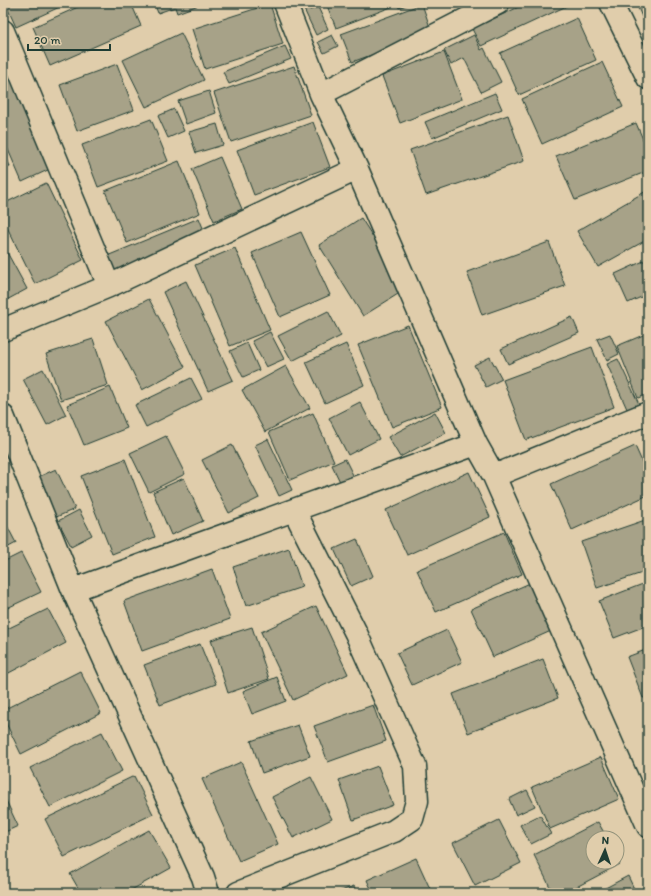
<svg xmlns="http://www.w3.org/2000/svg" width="651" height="896" viewBox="0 0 651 896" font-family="Itim,sans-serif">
	<rect width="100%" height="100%" fill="#e0cdab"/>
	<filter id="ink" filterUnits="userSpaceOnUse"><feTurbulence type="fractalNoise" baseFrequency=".025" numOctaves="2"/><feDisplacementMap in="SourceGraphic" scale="8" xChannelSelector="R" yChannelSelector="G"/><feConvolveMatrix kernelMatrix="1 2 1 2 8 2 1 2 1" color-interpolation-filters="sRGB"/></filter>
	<g filter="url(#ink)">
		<path fill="#a7a288" stroke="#1f3d34" d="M5,3H63L64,5L16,27Z
			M87,3H131L141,26L50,66L33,27Z
			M154,3H204L177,13L175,7L158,13Z
			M301,3H307L310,10L318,7L328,29L316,35Z
			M326,3H393L394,6L336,28Z
			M397,3H411L399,8Z
			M527,3H573L481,46L472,29Z
			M636,3H648V31Z
			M270,4L283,44L205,69L192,29Z
			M422,4L432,33L352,62L341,34Z
			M577,18L596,60L519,95L500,53Z
			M181,33L204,80L146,107L123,60Z
			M332,35L338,46L324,53L318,42Z
			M474,35L481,50L484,48L501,82L481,92L464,58L451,65L444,50Z
			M285,46L291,59L229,84L223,72Z
			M444,52L462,99L400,123L382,76Z
			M3,61L50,169L22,182L3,138Z
			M602,62L623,107L542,144L522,99Z
			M117,64L134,110L77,131L60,85Z
			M294,66L311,115L231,142L214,93Z
			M209,91L216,113L186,124L178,101Z
			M495,93L502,109L432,138L425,122Z
			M174,109L184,131L168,138L158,116Z
			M508,115L524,161L426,195L410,150Z
			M151,119L168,161L98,187L82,145Z
			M313,122L330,167L254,195L237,150Z
			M636,123L648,151V171L575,200L556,156Z
			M217,124L223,145L196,153L189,132Z
			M3,146L10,167L3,169Z
			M220,157L242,209L214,221L192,169Z
			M179,161L200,213L127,243L105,191Z
			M46,183L83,260L35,284L3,219V204Z
			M648,190V239L598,267L577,231Z
			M199,218L205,233L114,272L107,256Z
			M361,218L406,289L363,316L319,245Z
			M301,232L330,295L280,317L252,253Z
			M549,242L565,286L482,315L467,272Z
			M3,245L27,289L3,302Z
			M235,248L270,330L230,346L195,265Z
			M648,259V294L628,303L615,274Z
			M186,281L233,380L208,391L163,292Z
			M149,299L185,367L142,390L106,321Z
			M328,311L341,336L292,361L278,336Z
			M572,317L579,333L508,364L501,349Z
			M408,325L442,407L392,427L358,345Z
			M270,332L284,359L266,367L252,341Z
			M648,333V394L638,398L617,346Z
			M610,334L619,354L607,360L597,339Z
			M93,339L108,385L61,400L46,354Z
			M247,343L259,370L243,377L230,351Z
			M346,344L364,385L325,403L306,362Z
			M592,347L614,407L526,440L503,380Z
			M490,357L502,379L486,387L474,365Z
			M618,359L639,404L627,409L607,364Z
			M286,366L310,408L265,432L242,390Z
			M43,369L66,415L47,425L23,379Z
			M191,378L202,399L146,427L135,405Z
			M110,387L127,428L84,445L67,405Z
			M360,402L379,439L348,455L329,418Z
			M435,412L446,433L400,457L388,437Z
			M313,413L334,461L290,480L269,432Z
			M166,436L185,474L149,492L130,453Z
			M268,439L292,490L279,496L255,445Z
			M232,445L259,498L229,513L202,460Z
			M635,446L648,475V495L572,530L551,484Z
			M125,459L155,537L112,554L81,476Z
			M345,459L355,479L342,486L332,465Z
			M56,469L75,509L54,518L36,478Z
			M469,472L490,517L407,555L386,510Z
			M184,478L203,521L171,535L153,492Z
			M79,510L92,535L71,546L58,521Z
			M3,518L16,543L3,550Z
			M648,519V571L597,588L581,542Z
			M504,532L522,574L436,612L417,570Z
			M357,539L373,576L351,586L334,549Z
			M289,548L302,587L246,606L233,567Z
			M21,553L41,592L3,610V562Z
			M212,569L230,619L142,651L124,601Z
			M648,582V625L614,638L599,601Z
			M530,583L551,631L493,657L471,609Z
			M316,606L348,674L293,700L261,632Z
			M48,609L66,643L3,676V631Z
			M252,627L269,679L228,693L211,640Z
			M447,630L462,662L412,685L397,653Z
			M200,644L216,684L160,705L144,665Z
			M648,649V697L643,698L627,657Z
			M543,659L558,698L468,733L453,694Z
			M80,671L101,713L21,754L3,717V710Z
			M277,677L286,701L252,714L243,691Z
			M373,705L386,741L328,762L314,726Z
			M298,725L310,756L262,773L251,741Z
			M102,732L122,771L50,807L30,768Z
			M601,757L619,799L550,829L532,787Z
			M241,762L278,844L239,861L202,779Z
			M378,766L393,805L353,820L339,780Z
			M134,776L153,814L64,857L45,819Z
			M311,777L332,819L293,838L272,797Z
			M527,790L535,806L516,815L509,799Z
			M3,794L18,826L3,833Z
			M540,815L551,834L531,844L520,825Z
			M499,820L521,863L475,886L453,843Z
			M598,822L607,838H593V862H617V858L620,864L565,893H553L534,855Z
			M149,830L171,868L126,893H81L70,874Z
			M416,858L432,893H373L367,880Z
			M628,876L636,893H596Z
			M354,886L357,893H336Z"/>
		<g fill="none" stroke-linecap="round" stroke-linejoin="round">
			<defs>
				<path id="minor" d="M285,3L321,94L357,169L476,444L494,476L648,826
					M611,3L648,78
					M3,31L109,286
					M321,94L498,3
					M3,330L109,286L357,169
					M3,416L73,590L203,877L208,893
					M494,476L648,413
					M73,590L476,444
					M238,893L394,831L412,819L417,801L415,766L356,633L294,510"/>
			</defs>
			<use href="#minor" stroke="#1f3d34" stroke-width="25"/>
			<use href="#minor" stroke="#e0cdab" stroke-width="22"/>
		</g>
	</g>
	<rect width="651" height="896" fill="none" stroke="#e0cdab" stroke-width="16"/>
	<rect x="8" y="8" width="635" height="880" fill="none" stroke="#1f3d34" stroke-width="1.5" filter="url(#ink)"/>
	<g transform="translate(605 850) rotate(3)"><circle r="19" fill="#e0cdab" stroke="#93937b"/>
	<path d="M0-3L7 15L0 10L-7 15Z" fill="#1f3d34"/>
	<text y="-6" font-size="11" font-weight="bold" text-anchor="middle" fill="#1f3d34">N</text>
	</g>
	<path d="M28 44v6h82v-6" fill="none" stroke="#1f3d34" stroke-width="2"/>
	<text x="34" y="44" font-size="12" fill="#1f3d34" stroke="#e0cdab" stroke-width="3" paint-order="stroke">20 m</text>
</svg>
